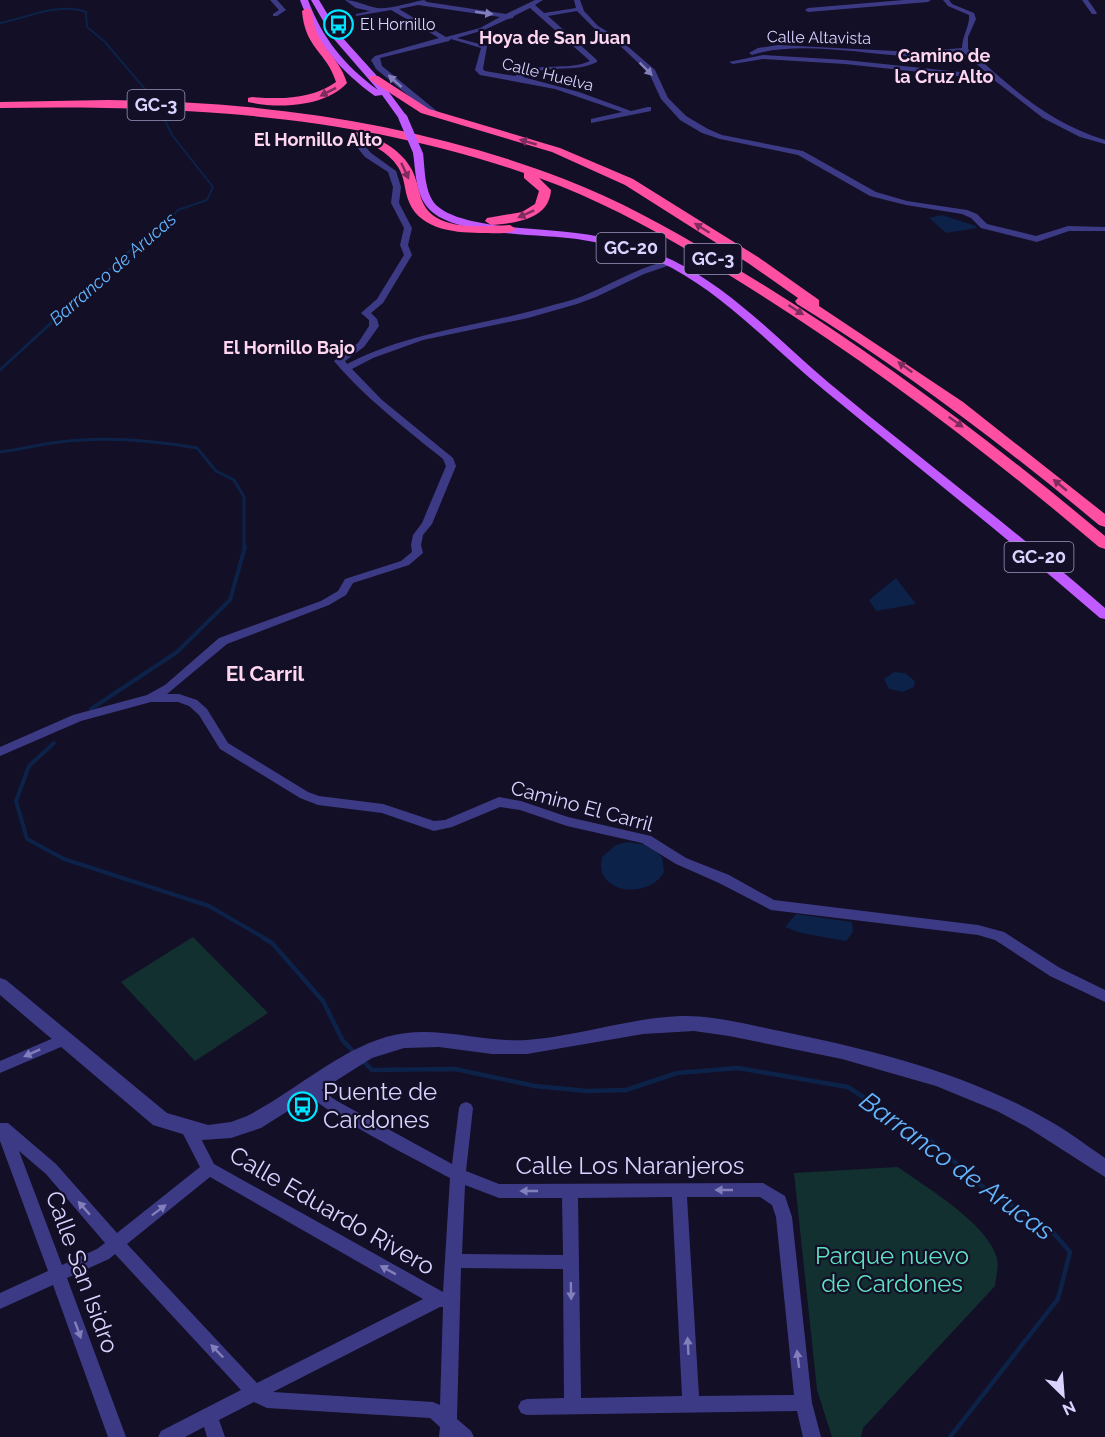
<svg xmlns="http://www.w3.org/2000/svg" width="1105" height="1437" viewBox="0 0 1105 1437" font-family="Raleway,sans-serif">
	<rect width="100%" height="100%" fill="#130f26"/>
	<path fill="#12302f" d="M193,937L268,1013L195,1061L121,982Z
		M898,1167C928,1189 986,1222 997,1258C999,1266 996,1277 995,1286L863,1428L861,1437H832L817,1390L794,1173Z"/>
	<path fill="#0c2248" d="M942,215L976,226L977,228L946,233L929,218Z
		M896,578L916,604L876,611L869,600Z
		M894,672L905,673L915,681L914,687L903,692L889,689L884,679Z
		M627,842L648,845L662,857L664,872C649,900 593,894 602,857L616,845Z
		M796,914L852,922L853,932L846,941L801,933L785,927Z"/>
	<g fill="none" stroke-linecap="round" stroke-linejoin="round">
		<path stroke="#0c2248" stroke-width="2" d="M0,23C27,18 58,2 86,12L87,27L105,42L156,102L172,135L213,187L207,200L178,210L156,234L143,242"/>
		<path stroke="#0c2248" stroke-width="3" d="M0,370L135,246L145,240
			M0,452C20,450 39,444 59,442C105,436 152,440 197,448L216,471L234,480L244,497V548"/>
		<path stroke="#0c2248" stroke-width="4" d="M91,709L177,652L230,600L245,547
			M54,743L29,766L16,801L27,839L64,859L209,906L266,939"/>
		<path stroke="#0c2248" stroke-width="4.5" d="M263,938L272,943L323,1001L343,1041L356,1054
			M361,1059L372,1070L455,1069L535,1086L587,1091L626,1090L677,1073L738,1068L848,1087L932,1142L984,1188L1051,1230L1070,1252L1058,1299L950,1437"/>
		<path fill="#3d3a85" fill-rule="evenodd" d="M270,0H277L286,10L277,16H273V14L279,10Z
			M345,0C355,0 366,6 377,8C387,10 412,2 424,0L427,2L506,14L535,0H543L535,5L544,13L576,8L574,0H580L584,11L598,26L618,38L655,70L668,98L686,116L708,129L722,135L803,151L876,192L907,201L967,210L977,214L987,224L1036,236L1068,226L1105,227V231H1069L1037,242L981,228L971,218L962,214L906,205L870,196L798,155L720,139L702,133L680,120L661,99L649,73L614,40L594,28L577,11L548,16L597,60V62C573,74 545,63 523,77L579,92L631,111L648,107H651V111L591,123V119L622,112L555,89L480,75L475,70L481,48L451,39L449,41L380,58L382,66L439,113L432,115L376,69L371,60L375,56L439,38L391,10L356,16V14L370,11L356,8ZM418,5L500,17L480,28L446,37L399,9ZM530,8L590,61C566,72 539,60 515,76L485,71L483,69L487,46L457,38L484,30L508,19L513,18L514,16Z
			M904,0H931L928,2L808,12L805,10L808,8Z
			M943,0H949L952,4L974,13L976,19L968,37V49C1013,89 1046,121 1105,140V144L1080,137L1043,118L994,80L845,64L763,59L733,64L729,62L763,55L845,60L989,75L963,52C943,54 924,57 903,56C858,53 795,41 752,55L749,53L758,48L778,45L914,52L962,48C962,36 970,26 969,15L948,6Z
			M1082,0H1088L1097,13L1096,14H1092Z
			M357,144H363L371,153L396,171L401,187L399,203L412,228L408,245L412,255L383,303L371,313L377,319L379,326L364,347L345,361L347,364C412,330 484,326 553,305C566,302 579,298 592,292C619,280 642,266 672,260L676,263L644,274L596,297L577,304L528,318L423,340L373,358L352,369L382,400L453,458L456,466L432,524L423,535L421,545L423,553L409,565L353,583L346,595L329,605L227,644L167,694H179L197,700L207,709L228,743L308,792L319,796L383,804L434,821L445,820L499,797L521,801L568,817L651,836L686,858L729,875L774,900L978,925L1004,932L1060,968L1105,990V1002L1050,976L995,940L978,935L771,910L719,883L676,864L642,843L567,826L520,810L500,807L452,827L434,831L382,813L318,805L300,798L220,749L199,715L189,706L178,702H151L81,721L0,756V747L73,715L147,695L165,685L219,638L321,601L338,591L345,579L401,561L412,552L411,545L413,535L422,523L446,466L443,459C406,429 364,397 334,361L358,343L369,326V320L361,313L377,299L404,255L400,245L404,228L391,203L393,187L388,172L365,157L356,146Z
			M63,1034L68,1036L70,1040L68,1044L0,1073V1061Z
			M311,1083L337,1101L452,1164L459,1108L461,1104L466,1102L471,1104L473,1108L466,1171L499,1184L763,1183L785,1196L792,1217L812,1403L821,1437H803L797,1411L527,1415L521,1413L518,1407L521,1401L527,1399L564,1398L563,1269L461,1268L457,1419L471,1431L474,1437H439L440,1427L430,1418L267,1408L254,1402L219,1420L225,1437H207L204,1427L185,1437H158L161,1431L241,1390L115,1254L109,1259L67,1278L126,1437H108L53,1285L0,1309V1293L48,1271L0,1141V1123H8L56,1164L117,1233L200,1167L181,1130L184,1125L189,1124L194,1125L214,1164L443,1292L450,1178C425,1164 313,1108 304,1089L306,1085ZM19,1151L46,1174L105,1243L97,1249L62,1265ZM210,1177L423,1299L257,1383L127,1244ZM465,1185L499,1198H562L563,1255L462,1254ZM672,1197L682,1396L581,1398L578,1198ZM687,1197H760L772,1205L776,1217L794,1395L699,1396ZM440,1307H443L440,1405L433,1402L273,1392Z"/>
		<path fill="#3d3a85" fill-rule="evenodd" d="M0,978L6,980L167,1113L208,1125L231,1122L247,1116C294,1092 336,1052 386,1037C433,1023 480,1043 527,1040C579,1036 629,1018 681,1016C714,1015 748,1025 780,1031C872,1050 966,1073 1048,1120C1068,1131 1086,1145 1105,1158V1177L1027,1127L997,1111L936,1086L842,1059L729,1036L694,1031L643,1034L527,1054H492L439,1047L404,1048L372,1058L261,1128L231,1138L202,1140L153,1125L0,995Z"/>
		<path fill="#c25bff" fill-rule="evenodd" d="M300,0H308C322,38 345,66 378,90L333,38L311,0H319L340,35L377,76L408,118L406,120H400L382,95L375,96C340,71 315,41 300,0Z
			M418,150L423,153C425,169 424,192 436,205C461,229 541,228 576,233C610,237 641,246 672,260C732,289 779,341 829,383C910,450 995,515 1076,583L1105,608V619L1100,618C1010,540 916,466 824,390C774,349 729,299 672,268C642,253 610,244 577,239C539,234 454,236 429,209C415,194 416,172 413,153Z"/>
		<path fill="#ff4fa3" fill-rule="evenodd" d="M307,8L312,11C315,48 338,53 347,83C325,107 278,109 248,102V98L252,97C282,99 310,100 336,82C327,52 305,49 302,11Z
			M370,76H378L429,109L560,148L633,179L758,257L819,300V306L963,402L1105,514V527L1099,525C1003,445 904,370 797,304L795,301L798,298L748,263L625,185L552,152L421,113L370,80Z
			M108,100C261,101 420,123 564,179C632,205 695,243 757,281C880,357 994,443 1105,536V549L1099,547C987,452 870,363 745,285C679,244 612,204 539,178L551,190C549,220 515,223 491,225L485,221L487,218L522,212L535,204L539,191L524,178V173C355,114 177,105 0,108V102Z
			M356,132C378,137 401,149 412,170C422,190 417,209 441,220C462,229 488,226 510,225L516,229C509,235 495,233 485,233C458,233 421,231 409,202C404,190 405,177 398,167C388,151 369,143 352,137V133Z"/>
		<path stroke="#c25bff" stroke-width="9" d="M403,118L418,153"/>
	</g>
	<defs><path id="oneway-solid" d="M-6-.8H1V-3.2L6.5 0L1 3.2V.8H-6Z" transform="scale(1.5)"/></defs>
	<g fill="#837fbc">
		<use href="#oneway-solid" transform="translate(484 13) rotate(8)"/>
		<use href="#oneway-solid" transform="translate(646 69) rotate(45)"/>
		<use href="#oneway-solid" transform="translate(395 81) rotate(-138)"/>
		<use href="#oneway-solid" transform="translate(32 1053) rotate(156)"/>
		<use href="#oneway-solid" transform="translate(724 1190) rotate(180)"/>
		<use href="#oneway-solid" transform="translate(529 1191) rotate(180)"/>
		<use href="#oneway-solid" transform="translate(84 1208) rotate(-131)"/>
		<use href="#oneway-solid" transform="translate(159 1210) rotate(-37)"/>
		<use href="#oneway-solid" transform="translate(388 1270) rotate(-151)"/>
		<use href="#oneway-solid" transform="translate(571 1291) rotate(89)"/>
		<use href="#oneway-solid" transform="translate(78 1330) rotate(70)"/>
		<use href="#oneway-solid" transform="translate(688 1346) rotate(-93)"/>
		<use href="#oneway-solid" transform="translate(217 1351) rotate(-134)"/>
		<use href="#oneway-solid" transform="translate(798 1359) rotate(-97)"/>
	</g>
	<g fill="#7d2c5e">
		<use href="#oneway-solid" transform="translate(328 92) rotate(153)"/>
		<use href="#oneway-solid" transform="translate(528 142) rotate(-164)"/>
		<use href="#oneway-solid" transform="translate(405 171) rotate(65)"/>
		<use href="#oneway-solid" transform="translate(526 214) rotate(156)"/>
		<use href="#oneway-solid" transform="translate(702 228) rotate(-148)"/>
		<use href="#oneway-solid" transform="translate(796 310) rotate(33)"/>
		<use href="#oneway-solid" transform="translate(905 367) rotate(-144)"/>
		<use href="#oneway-solid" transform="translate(956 422) rotate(36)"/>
		<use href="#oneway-solid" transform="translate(1060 485) rotate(-140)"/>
	</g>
	<defs>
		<symbol id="bus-ring" viewBox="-11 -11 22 22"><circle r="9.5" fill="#130f26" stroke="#00e5ff" stroke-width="1.5"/><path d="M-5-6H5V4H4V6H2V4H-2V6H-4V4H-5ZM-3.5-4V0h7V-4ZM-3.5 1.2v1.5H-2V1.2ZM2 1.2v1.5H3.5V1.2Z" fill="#00e5ff"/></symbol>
	</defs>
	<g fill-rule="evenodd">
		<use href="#bus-ring" x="322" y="8" width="33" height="33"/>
		<use href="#bus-ring" x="286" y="1090" width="33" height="33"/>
	</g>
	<g text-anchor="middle" stroke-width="4.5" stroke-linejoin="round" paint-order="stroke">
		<g font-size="16" fill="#d9d4ff" stroke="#130f26" text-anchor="start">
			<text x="360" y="30">El Hornillo</text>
		</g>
		<g font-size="16" fill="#d9d4ff" stroke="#130f26">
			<text transform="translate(819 37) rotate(1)" y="6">Calle Altavista</text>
			<text transform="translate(548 74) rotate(14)" y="6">Calle Huelva</text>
		</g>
		<g font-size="18" font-weight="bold" fill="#ffd6f0" stroke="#130f26">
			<text x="555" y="44">Hoya de San Juan</text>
			<text x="944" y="62">Camino de<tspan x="944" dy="21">la Cruz Alto</tspan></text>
			<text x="318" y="146">El Hornillo Alto</text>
			<text x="289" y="354">El Hornillo Bajo</text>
		</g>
		<g fill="#130f26" stroke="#9e99be" stroke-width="1.5">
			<rect x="127.5" y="90" width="57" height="30" rx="4.5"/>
			<rect x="596.5" y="233" width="69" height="30" rx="4.5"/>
			<rect x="684.5" y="244" width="57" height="30" rx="4.5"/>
			<rect x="1004.5" y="542" width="69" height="30" rx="4.5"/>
		</g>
		<g font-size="18" font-weight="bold" fill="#d9d4ff">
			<text x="156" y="111">GC-3</text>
			<text x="631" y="254">GC-20</text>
			<text x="713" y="265">GC-3</text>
			<text x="1039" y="563">GC-20</text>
		</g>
		<g font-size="18" font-style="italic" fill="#62b6ff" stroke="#130f26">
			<text transform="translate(113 269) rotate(-41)" y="6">Barranco de Arucas</text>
		</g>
		<g font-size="20" fill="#d9d4ff" stroke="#130f26">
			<text transform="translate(582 806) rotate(15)" y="7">Camino El Carril</text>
		</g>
		<g font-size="21" font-weight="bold" fill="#ffd6f0" stroke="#130f26">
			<text x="265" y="681">El Carril</text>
		</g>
		<g font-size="24" fill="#d9d4ff" stroke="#130f26" text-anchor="start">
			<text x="323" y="1100">Puente de<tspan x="323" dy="28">Cardones</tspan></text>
		</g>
		<g font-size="24" fill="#d9d4ff" stroke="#130f26">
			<text x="630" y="1174">Calle Los Naranjeros</text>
			<text transform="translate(332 1211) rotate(30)" y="8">Calle Eduardo Rivero</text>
			<text transform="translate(82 1272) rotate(70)" y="8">Calle San Isidro</text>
		</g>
		<g font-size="24" fill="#5fe0c0" stroke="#130f26">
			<text x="892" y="1264">Parque nuevo<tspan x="892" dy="28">de Cardones</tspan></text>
		</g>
		<g font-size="26" font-style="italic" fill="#62b6ff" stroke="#130f26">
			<text transform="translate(957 1166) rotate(36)" y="9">Barranco de Arucas</text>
		</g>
	</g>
	<g transform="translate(1063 1395) rotate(155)" stroke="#130f26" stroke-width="4.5" paint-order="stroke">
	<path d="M0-4.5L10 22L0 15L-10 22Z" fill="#d9d4ff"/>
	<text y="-9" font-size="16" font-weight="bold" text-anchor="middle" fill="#d9d4ff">N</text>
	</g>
</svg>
